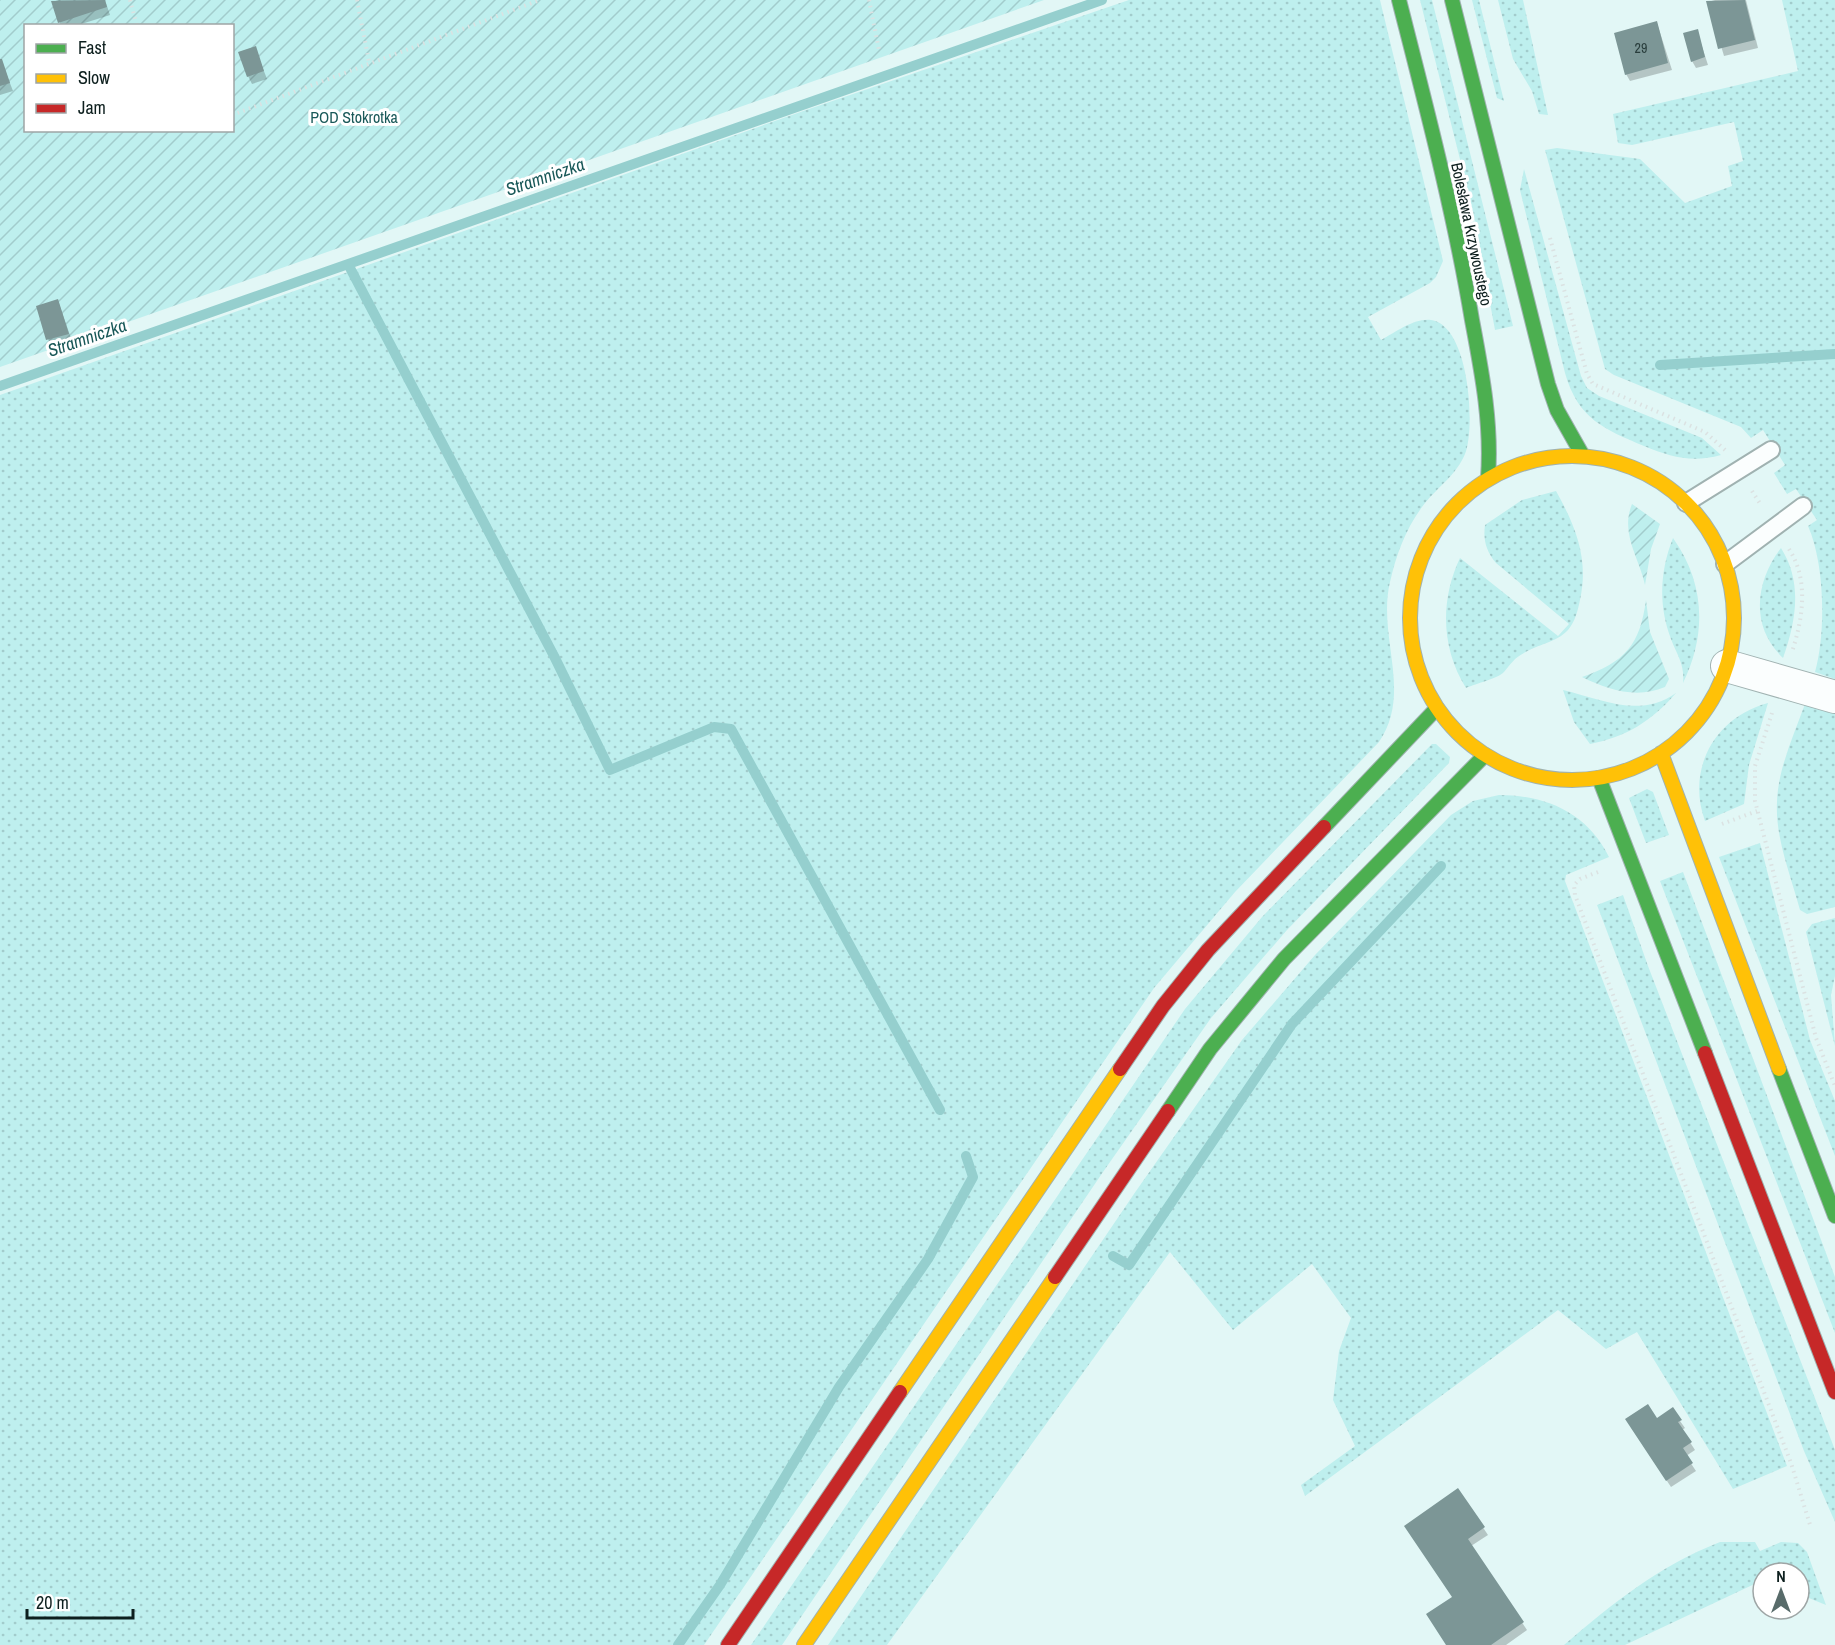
<svg xmlns="http://www.w3.org/2000/svg" width="1835" height="1645" viewBox="0 0 1835 1645" font-family="'Archivo Narrow',sans-serif">
	<defs>
		<pattern id="grass-dots" width="8" height="8" patternUnits="userSpaceOnUse" patternTransform="scale(1.5)"><rect width="8" height="8" fill="#beefee"/><path d="M2 2h.1M6 6h.1" fill="none" stroke="#a2cccc" stroke-width="1.8" stroke-linecap="round"/></pattern>
		<pattern id="garden-furrows" width="10" height="10" patternUnits="userSpaceOnUse" patternTransform="scale(1.5)"><rect width="10" height="10" fill="#beefee"/><path d="M-1 1l2-2M0 10L10 0M9 11l2-2" fill="none" stroke="#a2cccc"/></pattern>
	</defs>
	<rect width="100%" height="100%" fill="#e2f7f6"/>
	<path fill="url(#grass-dots)" d="M1129,0H1380L1443,261L1436,277L1430,283L1368,317L1381,340C1396,332 1414,318 1431,320C1469,325 1476,426 1465,454C1456,476 1435,489 1422,507C1405,530 1396,556 1390,582C1377,637 1413,692 1379,742L1235,892L1154,988L704,1645H0V395L809,109Z
		M1420,0H1432L1513,326L1495,330L1473,211Z
		M1472,0H1479L1504,101L1497,98Z
		M1498,0H1523L1548,115L1539,114L1532,91L1513,59Z
		M1782,0H1835V679L1815,672C1826,633 1825,564 1808,526L1817,520L1796,489L1787,494L1774,473L1785,465L1763,430L1751,438L1741,427L1614,375L1605,369L1545,150L1557,148L1640,159L1685,203L1732,186L1728,166L1743,161L1734,122L1632,145L1618,143L1613,114L1798,71Z
		M1524,169L1581,376L1587,388L1599,396L1702,438L1721,455C1692,463 1671,457 1644,446C1604,429 1578,419 1565,373L1520,190Z
		M1556,491C1576,527 1589,559 1580,600C1578,610 1575,622 1568,630C1556,643 1538,644 1524,653C1514,658 1511,664 1504,672C1497,679 1477,683 1466,688C1441,648 1440,600 1460,558L1558,636L1569,624L1496,563C1486,551 1483,540 1485,525L1522,500Z
		M1673,538C1705,583 1707,634 1683,683C1685,665 1677,655 1671,639C1658,605 1660,571 1673,538Z
		M1781,548C1803,583 1796,621 1783,658C1750,627 1755,582 1781,548Z
		M1563,690C1601,699 1640,719 1676,693C1652,721 1626,737 1590,744L1574,722Z
		M1768,703L1749,765L1744,804L1705,821C1686,769 1715,717 1768,703Z
		M1805,704L1835,713V907L1807,914L1800,910C1791,876 1775,838 1777,802C1778,768 1794,735 1805,704Z
		M1432,744H1436L1450,757L1449,763L1287,930L1211,1018L1103,1172L782,1645H751L1185,1009L1262,917Z
		M1647,789L1653,792L1669,835L1646,843L1629,798Z
		M1499,795C1547,795 1588,814 1609,857L1566,875L1565,881L1787,1466L1733,1489L1637,1332L1606,1349L1558,1310L1305,1496L1301,1485L1355,1446L1333,1400L1339,1351L1351,1318L1312,1264L1233,1330L1170,1252L887,1645H828L1136,1191L1242,1040L1315,955L1451,815L1473,801Z
		M1760,843L1810,1040L1835,1101V1156L1719,857Z
		M1683,872L1835,1277V1333L1660,881Z
		M1623,895L1648,966L1835,1450V1522L1804,1451L1597,905Z
		M1835,918V976L1831,995L1835,1046L1806,932L1812,924Z
		M1720,1542H1755L1760,1551L1781,1542L1798,1543L1807,1552L1826,1605L1799,1594V1573H1763V1580L1625,1645H1564C1613,1603 1659,1566 1720,1542Z"/>
	<path fill="url(#garden-furrows)" fill-rule="evenodd" d="M0,0H1044L0,367ZM26,26H232V130H26Z
		M1632,504L1660,524L1651,549L1645,585C1639,557 1620,534 1632,504Z
		M1646,600L1650,632L1669,679L1665,687C1637,699 1608,690 1582,677C1625,662 1640,645 1646,600Z"/>
	<path fill="#0003" d="M58,0H105L110,15L75,26H61L53,2Z
		M1715,0H1746L1758,48L1724,56L1708,2Z
		M1657,23L1672,70L1630,81L1626,74Z
		M1697,31L1708,65L1696,68L1692,61Z
		M255,48L267,79L252,84L248,76Z
		M1,60L13,91L0,95V61Z
		M58,301L72,341L52,347L48,339Z
		M1656,1420L1680,1421L1685,1428L1682,1430L1695,1450L1686,1456L1696,1471L1671,1487L1631,1427Z
		M1458,1490L1488,1535L1471,1546L1527,1630L1506,1645H1447L1453,1597Z"/>
	<g fill="none" stroke-linecap="round" stroke-linejoin="round">
		<path stroke="#95cfce" stroke-width="10" d="M349,266L554,656L610,770L714,727L731,729L940,1110
			M1660,365L1835,354
			M0,386L1102,0
			M1113,1256L1129,1265L1292,1024L1441,866
			M678,1645L720,1585L839,1387L928,1259L973,1177L966,1156"/>
	</g>
	<path fill="#7c9696" d="M105,0L107,7L58,23L51,1Z
		M1745,0L1755,40L1718,49L1706,1Z
		M1657,21L1668,63L1625,75L1614,33Z
		M1698,29L1705,57L1691,62L1683,33Z
		M256,46L264,71L247,77L238,52Z
		M0,59H2L10,83L0,86Z
		M58,299L69,334L46,340L36,306Z
		M1648,1404L1657,1418L1673,1407L1682,1420L1678,1422L1692,1442L1683,1448L1693,1463L1666,1481L1625,1419Z
		M1458,1488L1485,1527L1468,1539L1524,1622L1491,1645H1446L1426,1614L1452,1597L1404,1526Z"/>
	<g fill="none" stroke-linecap="round" stroke-linejoin="round">
		<defs>
			<path id="lane" d="M1686,503L1771,450
				M1725,564L1803,506"/>
			<path id="street" d="M1727,666L1835,697"/>
			<path id="fast" d="M1399,0C1426,106 1454,212 1472,320C1482,373 1492,424 1488,478
				M1452,0L1548,384L1557,410L1583,456
				M1599,778L1705,1053
				M1324,827L1437,708
				M1779,1069L1835,1216
				M1168,1111L1210,1049L1284,959L1485,755"/>
			<path id="slow" d="M1410 618a162 162 0 1 1 324 0a162 162 0 1 1-324 0Z
				M1661,753L1779,1069
				M900,1392L1120,1069
				M804,1645L1055,1277"/>
			<path id="jam" d="M1705,1053L1835,1392
				M1120,1069L1163,1006L1208,950L1324,827
				M1055,1277L1168,1111
				M728,1645L900,1392"/>
		</defs>
		<use href="#lane" stroke="#a0b2b1" stroke-width="20"/>
		<use href="#street" stroke="#a0b2b1" stroke-width="34"/>
		<use href="#fast" stroke="#a0b2b1" stroke-width="16"/>
		<use href="#slow" stroke="#a0b2b1" stroke-width="16"/>
		<use href="#jam" stroke="#a0b2b1" stroke-width="16"/>
		<path stroke="#dbe2e2" stroke-width="4" stroke-dasharray="1.5 4.5" stroke-linecap="butt" d="M130,0L137,26
			M357,0L369,62
			M869,0L879,50
			M232,115L540,0
			M1550,238L1587,374L1593,384L1705,432L1725,450
			M1752,491L1761,505
			M1789,549C1809,580 1803,618 1792,652
			M1772,713L1755,766V801L1816,1038L1835,1086
			M1722,824L1757,811
			M1598,872L1580,879L1574,885L1575,895L1791,1463L1811,1528"/>
		<use href="#lane" stroke="#fbfefe" stroke-width="16"/>
		<use href="#street" stroke="#fbfefe" stroke-width="32"/>
		<use href="#fast" stroke="#4caf50" stroke-width="14"/>
		<use href="#slow" stroke="#ffc107" stroke-width="14"/>
		<use href="#jam" stroke="#c62828" stroke-width="14"/>
	</g>
	<g text-anchor="middle" stroke-width="6" stroke-linejoin="round" paint-order="stroke">
		<g font-size="14" fill="#293d3c">
			<text x="1641" y="53">29</text>
		</g>
		<g font-size="16" fill="#1a5959" stroke="#fff">
			<text x="354" y="123">POD Stokrotka</text>
		</g>
		<g font-size="16" fill="#0d1f1e" stroke="#fff">
			<text transform="translate(1472 234) rotate(78)" y="6">Bolesława Krzywoustego</text>
		</g>
		<g font-size="18" font-style="italic" fill="#195858" stroke="#fff">
			<text transform="translate(545 177) rotate(-19)" y="6">Stramniczka</text>
			<text transform="translate(87 338) rotate(-19)" y="6">Stramniczka</text>
		</g>
	</g>
	<rect x="24" y="24" width="210" height="108" fill="#ffffff" stroke="#9ea5a5" stroke-width="1.5"/>
	<rect x="36" y="44" width="30" height="9" fill="#4caf50" stroke="#9ea5a5" stroke-width="1.5"/>
	<text x="78" y="54" font-size="18" fill="#0d1f1e">Fast</text>
	<rect x="36" y="74" width="30" height="9" fill="#ffc107" stroke="#9ea5a5" stroke-width="1.5"/>
	<text x="78" y="84" font-size="18" fill="#0d1f1e">Slow</text>
	<rect x="36" y="104" width="30" height="9" fill="#c62828" stroke="#9ea5a5" stroke-width="1.5"/>
	<text x="78" y="114" font-size="18" fill="#0d1f1e">Jam</text>
	<g transform="translate(1781 1591)"><circle r="28" fill="#ffffff" stroke="#9ea5a5" stroke-width="1.5"/>
	<path d="M0-4.5L10 22L0 15L-10 22Z" fill="#586b6a"/>
	<text y="-9" font-size="16" font-weight="bold" text-anchor="middle" fill="#0d1f1e">N</text>
	</g>
	<path d="M27 1609v9h106v-9" fill="none" stroke="#0d1f1e" stroke-width="3"/>
	<text x="36" y="1609" font-size="18" fill="#0d1f1e" stroke="#ffffff" stroke-width="4.5" paint-order="stroke">20 m</text>
</svg>
